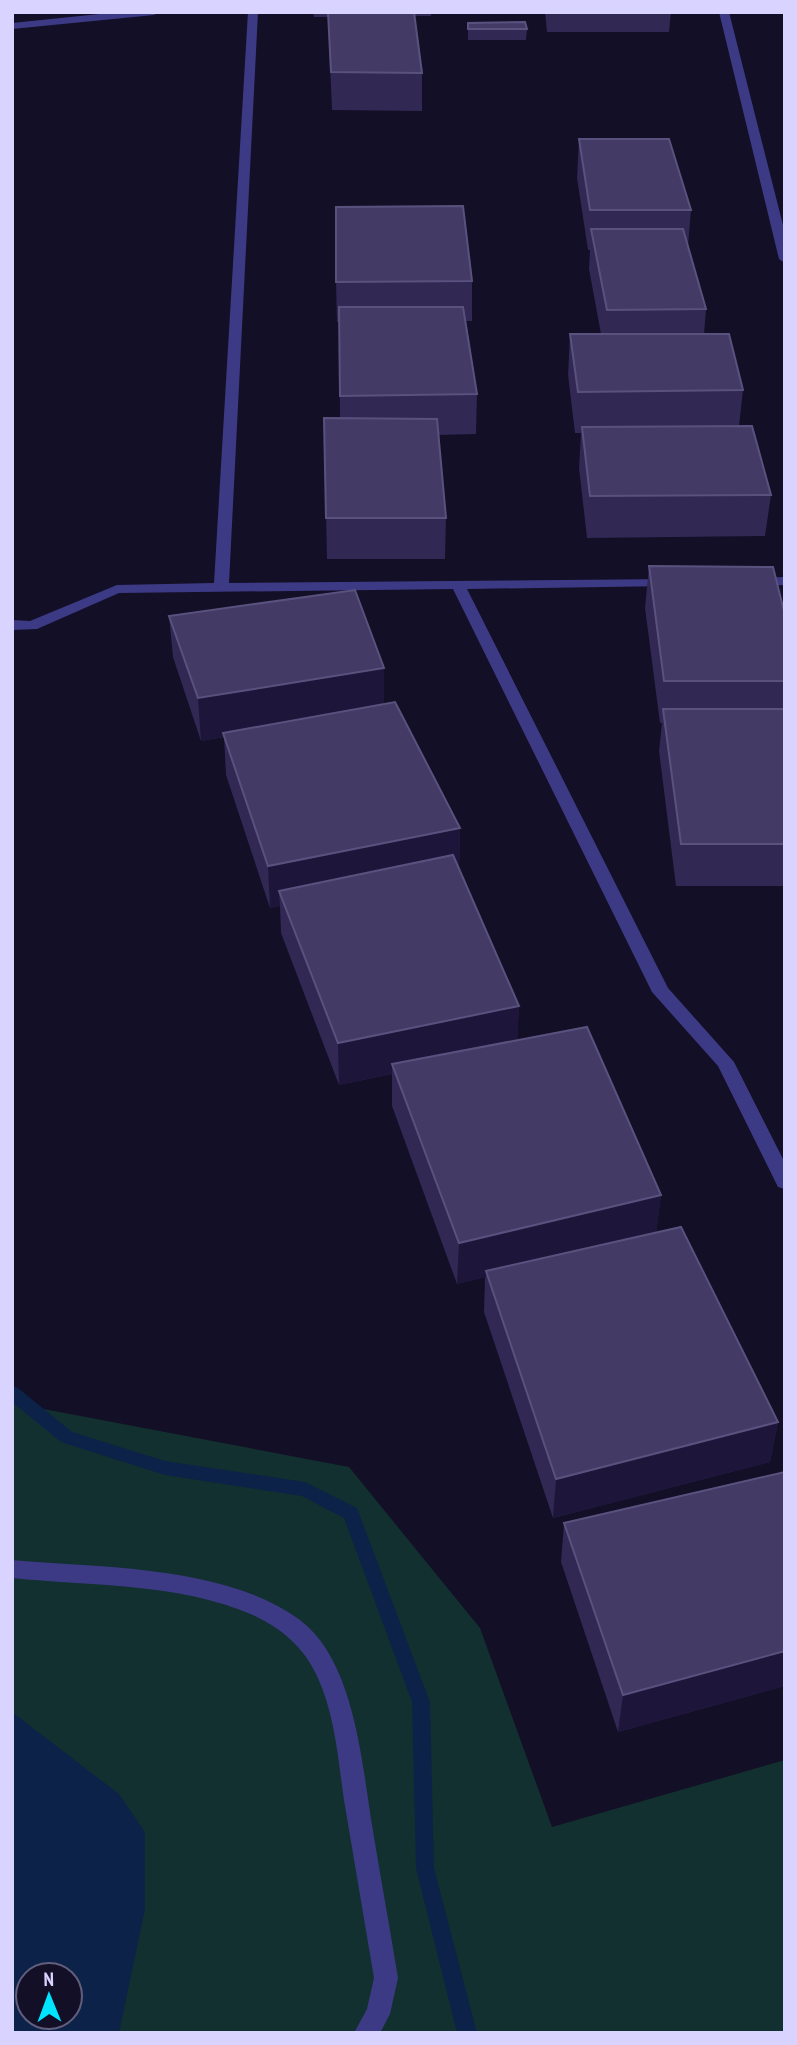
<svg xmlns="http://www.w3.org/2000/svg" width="797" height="2045" viewBox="0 0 797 2045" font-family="'PT Sans Narrow',sans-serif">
	<rect width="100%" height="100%" fill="#130f26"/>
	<path fill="#12302f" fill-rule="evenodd" d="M12,1403L349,1467L480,1628L552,1827L785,1760V2033H12ZM28,1975H70V2017H28Z"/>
	<path fill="#0c2248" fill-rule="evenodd" d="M12,1712L119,1794L145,1832V1909L119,2033H12ZM28,1975H70V2017H28Z"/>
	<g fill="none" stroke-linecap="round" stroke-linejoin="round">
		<path fill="#0c2248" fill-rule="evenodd" d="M12,1386L18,1388L72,1432L165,1461L305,1482L357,1508L430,1702L434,1868L477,2033H457L416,1868L412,1702L344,1518L302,1496L165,1475L67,1444L61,1442L12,1402Z"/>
		<path fill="#3d3a85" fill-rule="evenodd" d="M119,12H159L154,15L12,29V23Z
			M248,12H258L229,583L674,579L676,582L669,586L467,589L668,988L734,1062L785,1163V1189L778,1187L718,1066L652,992L453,589L119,593L37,629L12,630V620L30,621L117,585L214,583Z
			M719,12H729L785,233V263L779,259Z
			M785,577V585L753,586L746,582L753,578Z
			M12,1560C101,1568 225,1565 300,1620C356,1662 362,1768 373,1831C381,1880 390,1929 398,1978L390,2014L380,2033H354L367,2009L374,1978C364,1919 354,1859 344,1800C338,1759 335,1714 317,1676C304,1647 281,1628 253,1615C180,1583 91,1586 12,1578Z"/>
	</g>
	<path fill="#312854" d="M313,12H431V16H414L422,73V111L332,110L328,17H314Z
		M545,12H671L669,32H547Z
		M468,23L527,29L526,40H468Z
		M579,139L691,210L688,246L706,309L704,334L743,390L739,426L771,495L765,536L587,538L579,468L581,433H575L568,375L570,334H601L589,269L590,250H588L577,178Z
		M472,281V321H466L477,394L476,434L438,435L446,518L445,559H327L324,418H340L339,322H337L336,282Z
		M649,566L785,615V886H676L659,751L662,723H660L645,608Z
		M169,616L384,704L460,828L459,868L519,1006L517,1040L661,1195L656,1232L778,1422L770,1462L553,1518L484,1312L485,1277L457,1284L392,1106V1074L339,1085L281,933L280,906L270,908L226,775L224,737L201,741L173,657Z
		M785,1472V1686L618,1732L561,1562L564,1523Z"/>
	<path fill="#1d163a" d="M384,668V710L223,733L224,737L201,741L198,698Z
		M460,828L459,870L279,891L280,906L270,908L268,866Z
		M519,1006L517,1048L392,1064V1074L339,1085L338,1043Z
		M661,1195L656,1236L486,1271V1277L457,1284L459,1243Z
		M778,1422L770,1462L553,1518L556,1479Z
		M785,1651V1686L618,1732L623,1695Z"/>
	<path fill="#433a66" stroke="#5a527e" stroke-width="2" d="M328,12H414L422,73L331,72Z
		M525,22L527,29H468V23Z
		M579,139H669L691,210H590Z
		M463,206L472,281L336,282V207Z
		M591,229H683L706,309L607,310Z
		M339,307H463L477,394L340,396Z
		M570,334H729L743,390L578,392Z
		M324,418L437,419L446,518H326Z
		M752,426L771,495L590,496L582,427Z
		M649,566L773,567L785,615V681H664Z
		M355,590L384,668L198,698L169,616Z
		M395,702L460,828L268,866L223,733Z
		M663,709H785V844H681Z
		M453,855L519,1006L338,1043L279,891Z
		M587,1027L661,1195L459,1243L392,1064Z
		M681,1227L778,1422L556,1479L486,1271Z
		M785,1472V1651L623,1695L564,1523Z"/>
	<rect width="797" height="2045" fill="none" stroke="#d9d4ff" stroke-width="28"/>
	<g transform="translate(49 1996) rotate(359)"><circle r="33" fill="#130f26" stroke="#625e7d" stroke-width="2"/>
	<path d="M0-5L12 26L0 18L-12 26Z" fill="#00e5ff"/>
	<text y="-10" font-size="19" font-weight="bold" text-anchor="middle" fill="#d9d4ff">N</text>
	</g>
</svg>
